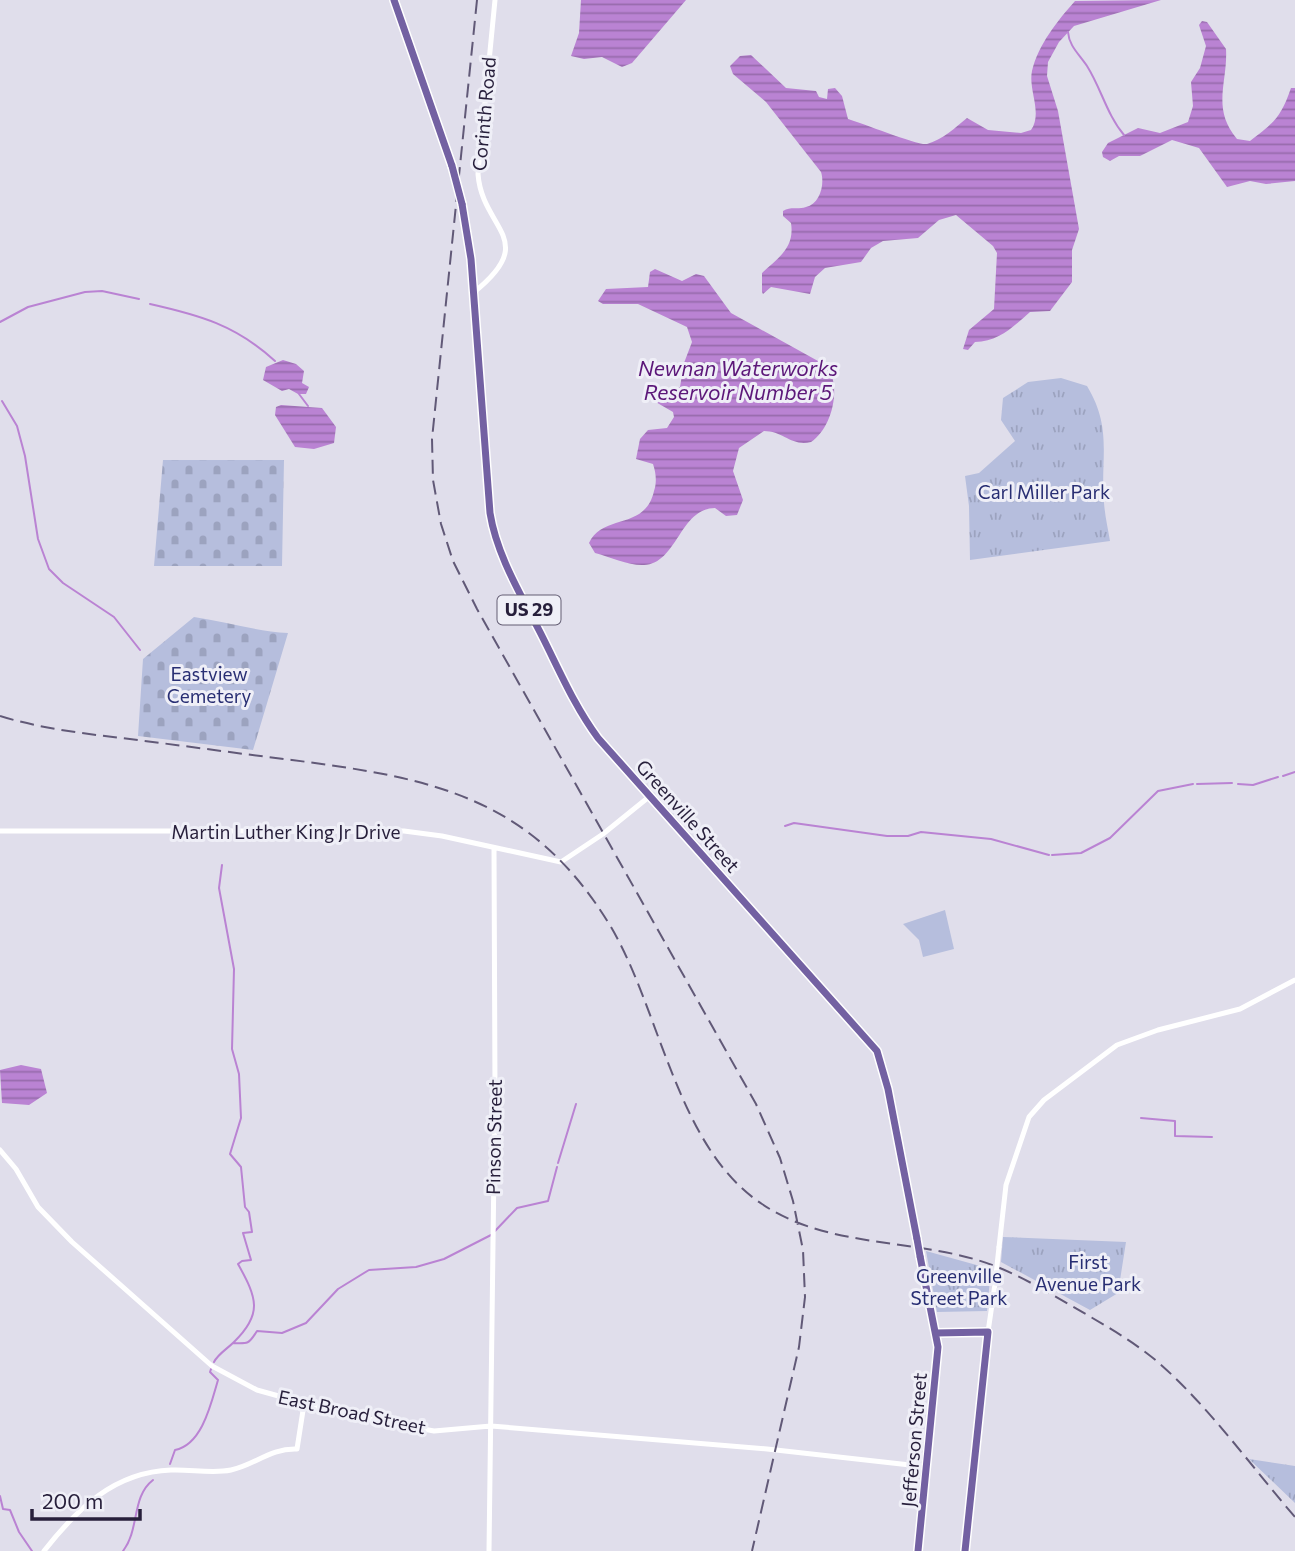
<svg xmlns="http://www.w3.org/2000/svg" width="1295" height="1551" viewBox="0 0 1295 1551" font-family="Commissioner,sans-serif">
	<defs>
		<pattern id="cemetery-stones" width="16" height="16" patternUnits="userSpaceOnUse" patternTransform="scale(1.75)"><rect width="16" height="16" fill="#b6bedd"/><path d="M2 7V4a2 2 0 0 1 4 0v3zM10 15v-3a2 2 0 0 1 4 0v3z" fill="#9ca3bf"/></pattern>
		<pattern id="park-tufts" width="24" height="20" patternUnits="userSpaceOnUse" patternTransform="scale(1.75)"><rect width="24" height="20" fill="#b6bedd"/><path d="M3 7l-1-3M5 7V3M7 7l1-3M15 17l-1-3M17 17v-4M19 17l1-3" fill="none" stroke="#9ca3bf"/></pattern>
		<pattern id="water-rules" width="6" height="5" patternUnits="userSpaceOnUse" patternTransform="scale(1.75)"><rect width="6" height="5" fill="#ba83d3"/><path d="M0 2.5h6" fill="none" stroke="#976bac"/></pattern>
	</defs>
	<rect width="100%" height="100%" fill="#e0deeb"/>
	<path fill="#b6bedd" d="M945,910L954,949L923,957L919,940L903,924Z"/>
	<path fill="url(#cemetery-stones)" d="M163,460H284L282,566H154Z
		M194,617C226,622 256,631 288,633L253,750L138,736L143,659Z"/>
	<path fill="url(#park-tufts)" d="M1061,378L1087,386C1113,429 1100,458 1104,503C1105,516 1108,529 1110,541L970,560L969,506L965,476L979,473L1015,441L1001,420L1003,398L1028,382Z
		M1003,1237L1126,1242L1118,1293L1090,1310L1001,1262Z
		M926,1251L991,1269L987,1311L937,1312Z
		M1249,1459L1295,1466V1503Z"/>
	<path fill="url(#water-rules)" d="M581,0H686L632,63L622,67L602,57L584,59L571,56L579,33Z
		M1161,0L1074,26L1059,42L1048,62L1047,76L1058,111L1079,229L1072,250V282L1050,311L1030,312C1014,326 999,342 975,342L968,350L963,349L969,330L994,309L997,253L993,246L956,215L939,220L918,238L883,241L871,248L861,262L825,268L815,277L810,294L771,287L763,294L762,292V273C778,258 795,248 791,223L783,216V211C791,206 797,210 806,207C820,204 825,184 821,172L766,102L733,74L730,66L740,56L751,55L786,88L816,91L819,97L827,99L828,89L835,88L842,96L848,119C862,123 919,146 927,144C942,140 956,127 967,118L988,130L1021,133L1031,130C1043,113 1028,90 1032,71C1038,45 1058,20 1075,1Z
		M1202,21L1207,22L1226,49C1228,82 1211,108 1237,139L1250,141C1274,123 1281,117 1291,88H1295V181L1266,184L1250,181L1227,187L1199,148L1172,140L1140,156H1119L1110,161L1103,157L1102,152L1108,143L1138,128L1160,133L1188,122L1193,106L1191,82L1200,68L1206,46L1199,25Z
		M655,269L682,281L696,274L704,276L731,313L827,366C842,387 832,428 811,442C792,447 783,431 764,431L739,448L733,471L743,500L737,515L726,516L715,508C680,508 677,564 644,565C630,566 610,557 595,553L589,543C603,513 645,531 654,491C657,482 656,473 653,464L636,459L640,439L648,430L667,428L674,417L673,412L654,401L650,394L654,390L680,387L684,363L692,342L687,327L638,304H603L598,301L606,289L648,287L650,272Z
		M283,360L296,364L304,371L302,383L309,387L306,394H298L289,389L282,391L263,380L266,367Z
		M281,405L322,408L336,427L334,443L314,449L295,447L275,415L276,407Z
		M21,1065L41,1069L47,1093L29,1105L2,1103L0,1070Z"/>
	<g fill="none" stroke-linecap="round" stroke-linejoin="round">
		<path stroke="#ba83d3" stroke-width="2" d="M1068,32C1069,46 1079,54 1087,66C1101,88 1107,115 1124,135
			M150,304C199,315 236,325 275,361
			M0,322L28,307L85,292L102,291L139,299
			M299,394L308,406
			M2,401L17,426L25,456L38,539L49,569L63,583L114,617L140,650
			M1283,776L1295,772
			M1197,784L1232,783
			M1238,784L1253,785L1278,777
			M785,826L794,823L887,836H908L921,832L991,839L1049,855
			M1052,855L1081,853L1110,838L1158,791L1193,784
			M1141,1118L1175,1121V1136L1212,1137
			M558,1163L576,1104
			M495,1231L517,1208L548,1201L557,1167
			M233,1343C250,1344 249,1343 257,1331L282,1333L306,1323L338,1289L369,1270L416,1267L444,1259L491,1235
			M214,1362C218,1354 227,1349 234,1342C263,1314 257,1298 238,1264L242,1261L251,1260L243,1233L252,1232L249,1212L245,1207L241,1167L230,1154L241,1118L239,1074L232,1049L234,969L219,888L222,865
			M170,1464L175,1450C202,1445 211,1404 218,1380L210,1372L211,1369
			M0,1496L3,1509L10,1510L19,1532L32,1551
			M123,1551C140,1529 131,1497 153,1480"/>
		<defs>
			<path id="major" d="M394,0L452,166
				M462,204L471,259L490,513C497,557 523,598 543,638C560,672 575,707 598,738L877,1051L888,1089L917,1239
				M936,1333L988,1332L965,1551
				M918,1551L938,1347L920,1256"/>
		</defs>
		<use href="#major" stroke="#fff" stroke-width="10"/>
		<path stroke="#fff" stroke-width="5" d="M473,293C541,239 482,230 478,174L495,0
			M0,831H404L442,836L561,862L603,834L650,796
			M0,1150L16,1169L38,1207L72,1242L212,1366L257,1390L347,1415L434,1431L491,1426L767,1449L928,1467
			M999,1247L1006,1185L1029,1117L1044,1100L1117,1045L1158,1030L1240,1009L1295,980
			M988,1332L995,1284
			M44,1551C77,1509 114,1472 171,1470C190,1469 212,1474 231,1470C255,1465 270,1448 297,1449L304,1404
			M489,1551L495,1091L494,848"/>
		<use href="#major" stroke="#7361a2" stroke-width="7"/>
		<path stroke="#615977" stroke-width="2" stroke-dasharray="14 7" stroke-linecap="butt" d="M477,0L432,439L433,480L441,524L453,561L477,609L756,1104L780,1158L793,1201L803,1250L805,1297L799,1347L752,1551
			M0,716C39,728 80,733 121,738C178,745 235,753 292,760C431,778 532,796 611,927C661,1012 677,1148 762,1204C824,1246 904,1239 974,1259C1009,1269 1039,1287 1070,1305C1101,1323 1132,1340 1159,1363C1210,1408 1251,1466 1295,1517"/>
		<defs>
			<path id="major-bridge" d="M452,166L462,204
				M917,1239L920,1256"/>
		</defs>
		<use href="#major-bridge" stroke="#fff" stroke-width="10" stroke-linecap="butt"/>
		<path stroke="#fff" stroke-width="5" d="M995,1284L999,1247"/>
		<use href="#major-bridge" stroke="#7361a2" stroke-width="7"/>
	</g>
	<g text-anchor="middle" stroke-width="6" stroke-linejoin="round" paint-order="stroke">
		<rect fill="#efeff7" stroke="#635d73" stroke-width="2" x="497.5" y="595.5" width="63" height="29" rx="5"/>
		<g font-size="18" font-weight="bold" fill="#271f3b">
			<text x="529" y="616">US 29</text>
		</g>
		<g font-size="19" fill="#271f3b" stroke="#efeff7">
			<text transform="translate(484 114) rotate(-85)" y="7">Corinth Road</text>
			<text transform="translate(688 816) rotate(48)" y="7">Greenville Street</text>
			<text x="286" y="839">Martin Luther King Jr Drive</text>
			<text transform="translate(494 1137) rotate(-89)" y="7">Pinson Street</text>
			<text transform="translate(352 1412) rotate(12)" y="7">East Broad Street</text>
			<text transform="translate(914 1440) rotate(-85)" y="7">Jefferson Street</text>
		</g>
		<g font-size="19" fill="#282e73" stroke="#efeff7">
			<text x="1044" y="499">Carl Miller Park</text>
			<text x="209" y="681">Eastview<tspan x="209" dy="22">Cemetery</tspan></text>
			<text x="1088" y="1269">First<tspan x="1088" dy="22">Avenue Park</tspan></text>
			<text x="959" y="1283">Greenville<tspan x="959" dy="22">Street Park</tspan></text>
		</g>
		<g font-size="21" font-style="italic" fill="#5c1779" stroke="#efeff7">
			<text x="738" y="376">Newnan Waterworks<tspan x="738" dy="24">Reservoir Number 5</tspan></text>
		</g>
	</g>
	<path d="M32 1509v10h108v-10" fill="none" stroke="#271f3b" stroke-width="3.5"/>
	<text x="42" y="1509" font-size="21" fill="#271f3b" stroke="#efeff7" stroke-width="5" paint-order="stroke">200 m</text>
</svg>
